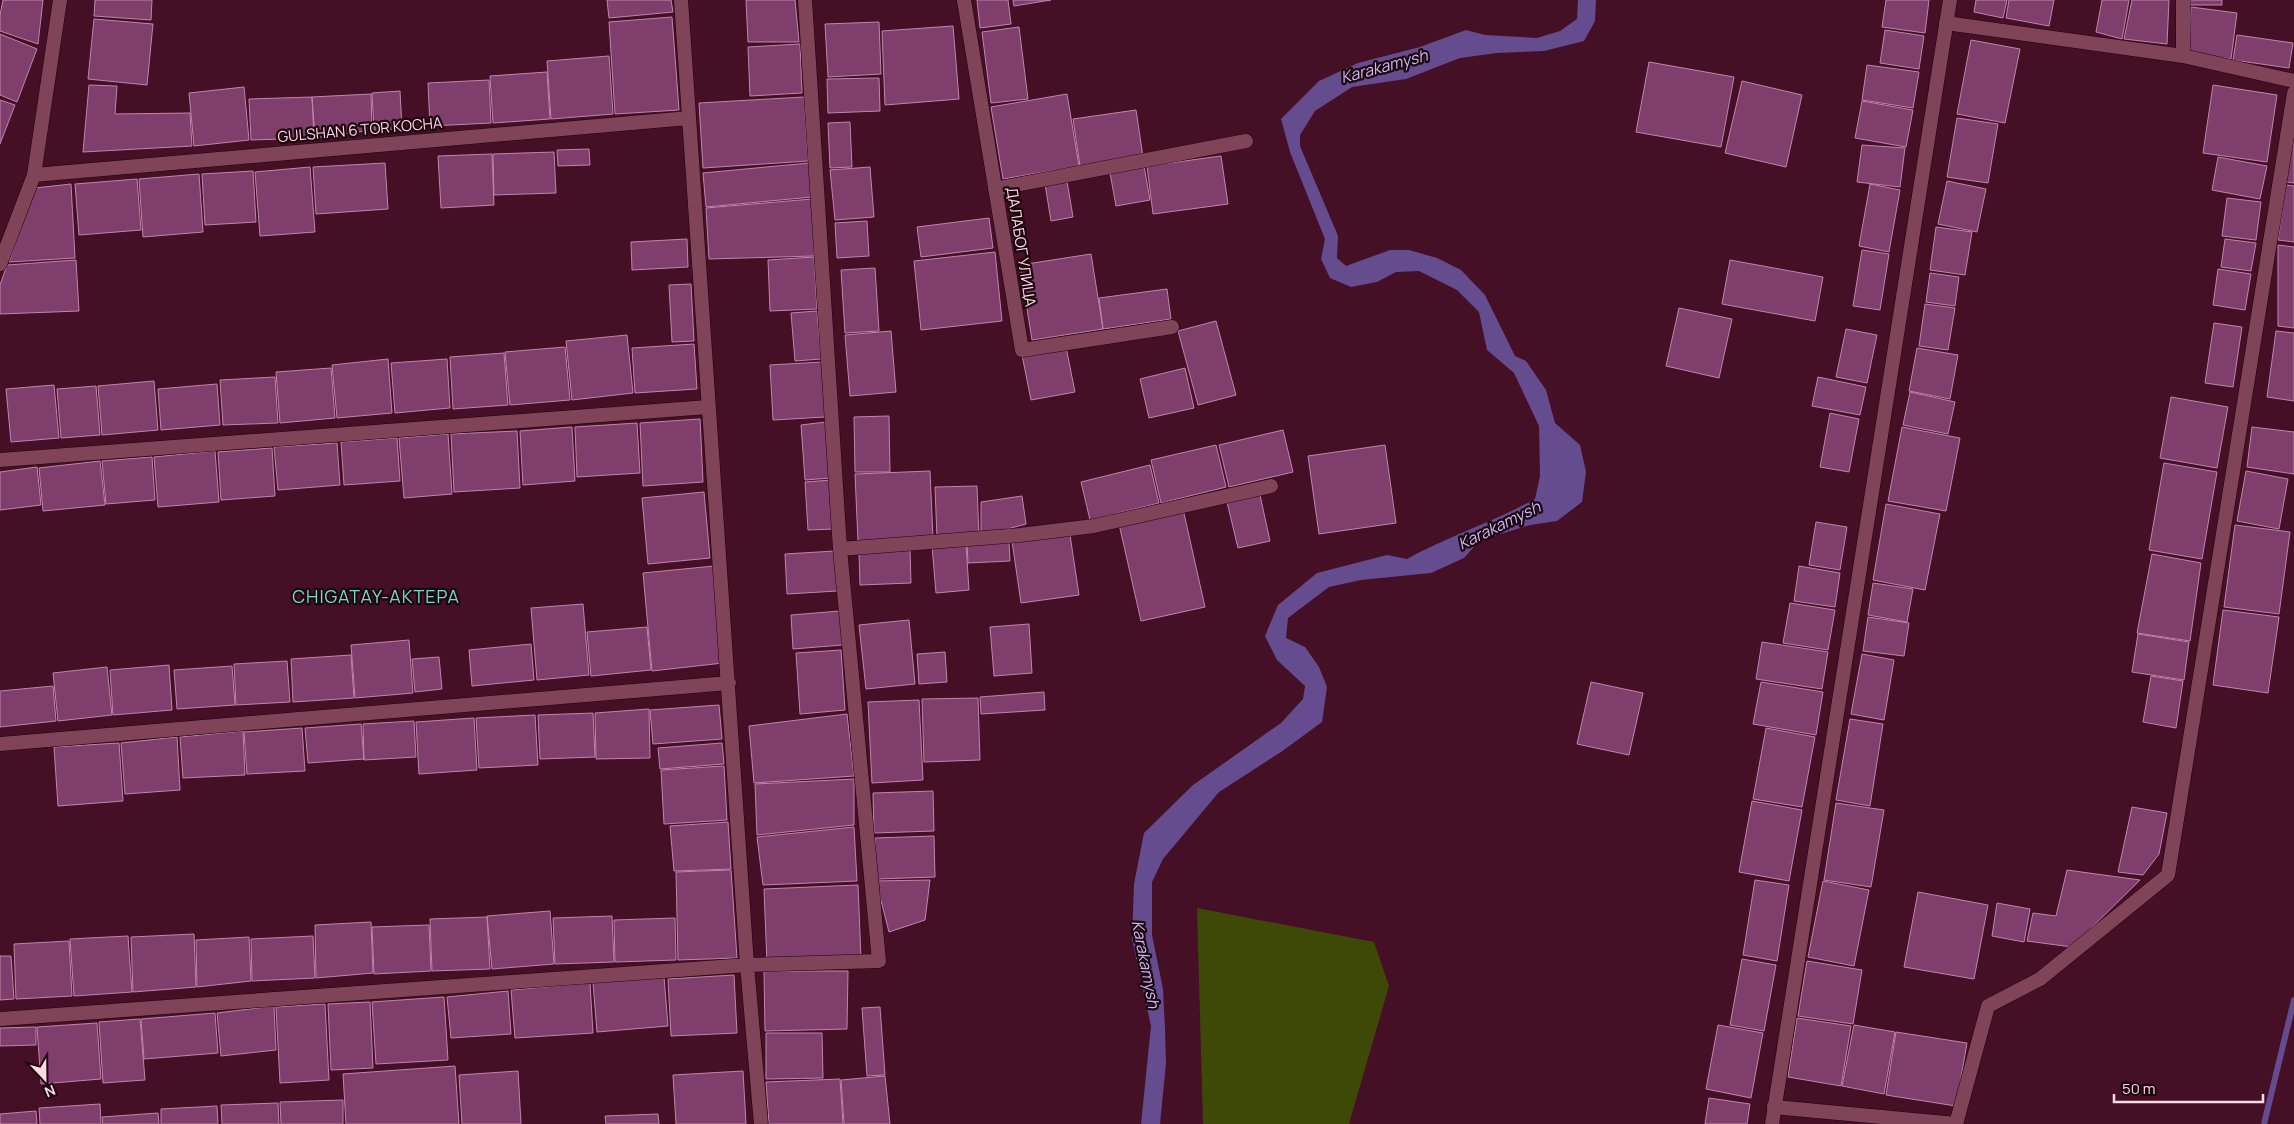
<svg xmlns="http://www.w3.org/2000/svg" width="2294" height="1124" viewBox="0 0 2294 1124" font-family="Manrope,sans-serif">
	<rect width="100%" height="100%" fill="#450f25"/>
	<path fill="#3e4908" d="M1197,908L1374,942L1389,986L1349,1124H1203Z"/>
	<path fill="#654c8f" d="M1578,0H1596L1595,21L1584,41L1544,51L1497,53L1460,58L1406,79L1352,87L1315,111L1300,135V146L1338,236L1337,258L1346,266L1390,250H1409L1437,258L1461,270L1485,295L1515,356L1526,361L1546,390L1555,423L1580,445L1586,472L1582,502L1557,521L1530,525L1480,540L1464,558L1431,573L1361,580L1329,587L1288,618L1286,638L1305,647L1319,667L1327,687L1322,722L1281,752L1219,792L1163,859L1152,882V935L1163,989L1165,1029L1166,1063L1160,1124H1141L1151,1026L1132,939L1134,884L1144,833L1193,785L1281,723L1303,699L1305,686L1277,660L1265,636L1278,605L1317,573L1387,555L1407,559C1448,536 1494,522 1535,499L1540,476L1539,426L1514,373L1487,350L1479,312L1457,290L1419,271L1396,272L1377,282L1351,287L1330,278L1321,259L1325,239L1290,152L1281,119L1319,81L1358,63L1420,47L1466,30L1485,35L1537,38L1560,31L1577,19Z"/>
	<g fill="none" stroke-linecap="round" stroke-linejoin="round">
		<path stroke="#654c8f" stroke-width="6" d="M2264,1124L2294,1000"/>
	</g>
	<path fill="#7f3e6c" stroke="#bf86ac" d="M3,0H43L38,44L0,31V15Z
		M95,0H152L151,20L94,16Z
		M607,0H671L673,12L609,18Z
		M746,0H795L799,42H748Z
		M977,0H1008L1011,24L980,28Z
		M1013,0H1051L1014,6Z
		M1886,0H1929L1925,33L1882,27Z
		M1976,0H2007L2003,18L1974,12Z
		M2009,0H2054L2049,26L2006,18Z
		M2102,0H2129L2122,39L2096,32Z
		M2132,0H2169L2167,44L2124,39Z
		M2190,0H2222V5H2190Z
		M2191,7L2237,13L2231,59L2189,53Z
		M672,17L679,110L615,114L609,22Z
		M94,19L153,24L147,85L88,79Z
		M879,22L881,74L828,77L825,24Z
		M953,26L959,99L885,105L882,31Z
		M1019,27L1028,99L991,103L982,32Z
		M1885,30L1924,36L1919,69L1880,63Z
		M0,34L37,49L17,102L0,95Z
		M2237,35L2293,43L2289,68L2233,60Z
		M1971,40L2020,49L2005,123L1957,114Z
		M800,44L802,93L750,96L748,47Z
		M609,56L613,114L551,119L547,61Z
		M1649,62L1734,77L1721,147L1636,132Z
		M1867,65L1919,72L1913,108L1862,100Z
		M547,72L550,119L493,123L490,76Z
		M879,78L880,111L828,113L827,79Z
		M489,80L491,123L430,126L428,83Z
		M1742,81L1802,95L1786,167L1725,153Z
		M89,85L117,86L115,114L190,113L192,146L83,152Z
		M2213,85L2277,95L2267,162L2203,153Z
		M244,87L249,140L194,146L189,93Z
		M400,91L402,129L374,130L372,93Z
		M371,94L372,130L315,138L312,97Z
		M1067,94L1079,166L1003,179L991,107Z
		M312,97L314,138L251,140L249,99Z
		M804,97L808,161L703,168L699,103Z
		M0,100L15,105L0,144Z
		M1862,101L1913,110L1906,147L1855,138Z
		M1136,110L1143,157L1080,166L1073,119Z
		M1957,118L1998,124L1988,183L1947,177Z
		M850,122L852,167L830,168L828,123Z
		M2294,138V183L2286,182Z
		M1862,145L1905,148L1900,187L1857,182Z
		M589,149L590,165L558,166L557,150Z
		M554,152L556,193L494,195L493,154Z
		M492,154L494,205L441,208L438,156Z
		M1221,156L1228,204L1153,214L1147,166Z
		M2218,157L2267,166L2260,199L2212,190Z
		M385,163L388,209L316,214L313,167Z
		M809,163L812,197L706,207L703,173Z
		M1144,166L1150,200L1116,206L1110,173Z
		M310,167L315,232L260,236L255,172Z
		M870,167L874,217L835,220L830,170Z
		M253,171L256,222L205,225L202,174Z
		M199,174L203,232L143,237L139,179Z
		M137,179L141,230L79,235L75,184Z
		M1067,181L1073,217L1051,221L1045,184Z
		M1947,181L1986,189L1977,232L1938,224Z
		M71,184L75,258L9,262L35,188Z
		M1870,184L1900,190L1889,252L1859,246Z
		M2286,185L2294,186V242L2278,240Z
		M2227,198L2261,202L2256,240L2222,236Z
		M812,199L814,256L709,259L706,208Z
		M989,218L993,248L921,257L917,227Z
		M867,221L869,256L837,258L835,223Z
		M1936,227L1972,232L1965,275L1930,270Z
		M687,239L688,267L632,270L631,242Z
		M2225,239L2256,243L2251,271L2221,267Z
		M2278,245L2294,247V328L2278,326Z
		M1862,250L1889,254L1880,310L1853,306Z
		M995,252L1002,321L921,330L914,261Z
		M1091,254L1103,329L1032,340L1020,265Z
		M814,257L817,309L770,311L768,260Z
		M76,260L79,311L0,314V285L7,265Z
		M1730,260L1823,277L1815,321L1722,304Z
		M875,268L879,331L845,333L841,270Z
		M2218,269L2251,274L2245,310L2213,305Z
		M1930,273L1959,277L1955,306L1926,302Z
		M691,284L694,341L672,342L669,285Z
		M1167,289L1171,319L1103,329L1099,298Z
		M1925,304L1955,308L1948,350L1919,346Z
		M1679,308L1732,319L1719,378L1666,366Z
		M817,311L821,359L795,361L791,313Z
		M1216,321L1236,395L1198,405L1178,331Z
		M2214,323L2242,327L2233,387L2205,383Z
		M1846,329L1877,335L1867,383L1836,377Z
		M891,331L896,392L850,396L845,335Z
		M2276,331L2294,333V401L2267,397Z
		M627,335L633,393L572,400L566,341Z
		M694,344L697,389L635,393L632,348Z
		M565,347L570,400L510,405L505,352Z
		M1066,347L1075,392L1031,400L1022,355Z
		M1917,348L1958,355L1950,399L1909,391Z
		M504,353L508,405L453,409L450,357Z
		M388,359L392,413L337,418L332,365Z
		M447,359L450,408L395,413L391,363Z
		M822,362L825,417L773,420L770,365Z
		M331,368L335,418L280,423L276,372Z
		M1185,368L1194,408L1149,418L1140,379Z
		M275,377L278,423L223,425L220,380Z
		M1818,377L1866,387L1860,415L1812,406Z
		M154,381L158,430L102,435L98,386Z
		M217,384L220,425L161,430L158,389Z
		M54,385L59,438L11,442L6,389Z
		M96,386L100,435L61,438L57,389Z
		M1910,392L1955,402L1948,434L1903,425Z
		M2171,397L2228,407L2217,468L2160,458Z
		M1830,413L1859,419L1849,472L1820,467Z
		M889,416L890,472H855L854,417Z
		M700,419L703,482L643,486L640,423Z
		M826,422L831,478L805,480L801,425Z
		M637,423L640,473L577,477L575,427Z
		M572,427L575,481L523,485L520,431Z
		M1902,427L1960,438L1946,511L1888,501Z
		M2252,427L2294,432V474L2247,467Z
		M1283,430L1293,472L1229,487L1219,445Z
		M517,431L520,488L454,492L451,434Z
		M448,434L452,494L404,498L399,438Z
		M397,438L400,481L344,485L341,442Z
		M337,443L340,485L278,490L274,447Z
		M1216,445L1226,487L1161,503L1151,460Z
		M1385,445L1396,523L1319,534L1308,456Z
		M272,448L275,496L221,500L218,452Z
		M215,451L219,502L158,507L154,457Z
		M152,457L155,500L106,504L102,461Z
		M100,461L105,505L43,511L39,468Z
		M2164,463L2217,472L2202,559L2149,550Z
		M1150,465L1159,503L1090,520L1081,482Z
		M37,467L41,505L0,510V472Z
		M930,471L933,538L858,541L855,474Z
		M2246,471L2288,479L2279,529L2237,521Z
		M832,480L834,529L808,530L805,482Z
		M977,486L979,536L937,538L935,487Z
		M704,492L710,558L648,564L642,498Z
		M1260,495L1270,541L1238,548L1227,502Z
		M1022,496L1026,524L981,536V502Z
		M1886,504L1940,514L1925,590L1873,580Z
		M1183,509L1205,607L1141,621L1119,524Z
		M1816,522L1847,527L1840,570L1809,565Z
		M2235,525L2290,532L2279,614L2224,607Z
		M1070,535L1079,595L1021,603L1012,541Z
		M1009,542L1010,561L968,563L967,544Z
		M966,544L969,590L936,593L932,546Z
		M910,550L911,583L860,585L859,553Z
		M835,551L837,591L787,594L785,554Z
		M2152,554L2201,563L2190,641L2137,633Z
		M714,566L723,663L652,671L643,573Z
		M1799,566L1840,573L1835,607L1794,601Z
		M1873,583L1913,589L1907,622L1868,615Z
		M1790,603L1835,610L1828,650L1783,643Z
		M583,604L589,675L537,680L531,608Z
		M2223,610L2279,617L2268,693L2213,685Z
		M840,611L842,645L793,649L791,615Z
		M1868,617L1909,623L1904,656L1863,651Z
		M909,620L915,684L866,689L859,625Z
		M1029,624L1032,673L994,676L990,627Z
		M647,627L651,670L591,676L587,632Z
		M2138,634L2189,642L2184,680L2132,672Z
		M409,640L413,693L355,698L351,645Z
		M1762,642L1828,652L1822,689L1756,679Z
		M531,644L534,680L472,686L469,650Z
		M841,650L845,710L800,714L796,653Z
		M945,652L947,682L919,684L917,654Z
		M1862,654L1894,660L1884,720L1851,714Z
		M351,655L354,698L293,702L291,659Z
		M439,657L442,689L415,692L412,659Z
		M287,661L290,702L236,705L234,664Z
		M169,665L172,710L113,715L110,670Z
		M232,666L235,705L177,709L174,670Z
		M107,667L112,715L58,721L53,673Z
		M2151,676L2183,681L2176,728L2143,722Z
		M1591,682L1643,693L1629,755L1577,744Z
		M1761,682L1823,692L1816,735L1753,724Z
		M53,686L56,721L0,727V691Z
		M1044,692L1045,710L981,714L980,697Z
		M978,698L980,760L924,762L922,699Z
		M919,700L923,780L872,783L868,702Z
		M719,705L722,739L653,744L650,710Z
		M649,709L650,758L596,759L595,713Z
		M593,713L595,757L540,759L538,715Z
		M847,714L854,776L754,783L749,726Z
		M535,715L538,765L479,768L476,718Z
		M474,718L477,770L419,774L416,722Z
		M1850,719L1883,724L1870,806L1836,800Z
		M414,721L416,757L364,760L363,724Z
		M361,724L364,759L308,763L305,728Z
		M302,728L305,771L247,774L244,732Z
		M1766,728L1815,737L1802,807L1753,799Z
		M243,731L245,775L183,778L180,737Z
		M177,737L180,790L125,794L121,743Z
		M119,743L123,801L58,806L54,747Z
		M722,743L724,764L660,769L658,748Z
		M724,766L727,820L664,824L661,770Z
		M854,779V825L757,835L755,784Z
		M933,791L934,831L874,833L873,793Z
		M1752,801L1802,810L1789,881L1739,872Z
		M1836,803L1884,810L1871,887L1824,880Z
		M2132,807L2167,813L2159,854L2143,875L2118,872Z
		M728,822L731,869L674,871L670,826Z
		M854,827L857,881L763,885L757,837Z
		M934,836L935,877L876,879L875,838Z
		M731,870L737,958L678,960L676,872Z
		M2067,870L2140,880L2072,947L2027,941L2033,913L2056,916Z
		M930,880L925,920L889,932L876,881Z
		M1755,880L1789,885L1777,961L1743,955Z
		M1823,881L1869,890L1854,966L1808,957Z
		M858,885L861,959L767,963L764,889Z
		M1918,892L1988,905L1974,979L1904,967Z
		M1997,903L2030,909L2024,942L1992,936Z
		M550,911L554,964L492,969L487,916Z
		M612,916L614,962L555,964L553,918Z
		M487,917L490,969L432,971L430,919Z
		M675,918L676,960L615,962L614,920Z
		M371,922L373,973L316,978L315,925Z
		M429,925L431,971L374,974L372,927Z
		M194,934L196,987L133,992L131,937Z
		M128,936L132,992L74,996L70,939Z
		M313,936L315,978L252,981L251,939Z
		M249,937L251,981L197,987L196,940Z
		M69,941L72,996L16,999L14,944Z
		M0,956H11L14,999L0,1000Z
		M1742,959L1776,965L1764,1031L1730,1025Z
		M1807,961L1862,970L1853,1024L1798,1016Z
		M764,971H848L847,1029L765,1031Z
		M734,975L737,1033L671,1036L668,979Z
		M664,977L668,1026L597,1032L593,983Z
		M590,983L593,1033L515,1038L511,990Z
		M508,991L511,1034L451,1038L447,997Z
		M444,997L448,1060L376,1064L372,1002Z
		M370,1002L373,1068L331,1070L328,1004Z
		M325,1004L329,1080L280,1083L276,1007Z
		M274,1006L276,1050L221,1056L217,1013Z
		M880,1007L885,1075L867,1076L862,1008Z
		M215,1013L218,1053L144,1059L141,1019Z
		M1797,1018L1851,1026L1841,1086L1788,1077Z
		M140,1019L145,1080L103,1083L99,1022Z
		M97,1023L101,1079L41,1084L37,1027Z
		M1718,1025L1763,1033L1751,1098L1706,1089Z
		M1854,1025L1895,1032L1884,1094L1842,1086Z
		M36,1027V1045L0,1046V1028Z
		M1896,1032L1967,1043L1956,1106L1886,1095Z
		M766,1033H822L823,1078L766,1079Z
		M455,1066L459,1124H346L343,1074Z
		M518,1071L521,1124H462L459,1075Z
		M743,1071L746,1124H676L673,1075Z
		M885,1076L890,1124H844L841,1080Z
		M840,1079L843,1124H769L766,1082Z
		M1709,1098L1750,1104L1747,1124H1705Z
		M343,1100V1124H281L280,1102Z
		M278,1103L279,1124H222L221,1105Z
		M100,1104L101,1124H40L39,1108Z
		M217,1106L218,1124H161V1109Z
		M36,1111L37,1124H0V1114Z
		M158,1113L159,1124H103L102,1117Z
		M658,1114L659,1124H606L605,1116Z"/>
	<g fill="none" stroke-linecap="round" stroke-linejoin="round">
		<defs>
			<path id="minor" d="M681,0L747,965L761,1124
				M964,0L1022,350L1172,327
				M2183,0V56
				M1946,23L2183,56L2294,81
				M34,175L689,118
				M995,189L1246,141
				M0,264L34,175L60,0
				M0,460L708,407
				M840,549L1020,535L1094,526L1271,486
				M0,744L729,683
				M0,1019L747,965L879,961L840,549L805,0
				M1774,1107L1956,1124
				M1956,1124L1988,1006L2040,979L2168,875L2294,93"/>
			<path id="tertiary" d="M1772,1124L1950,0"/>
		</defs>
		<use href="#minor" stroke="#24000e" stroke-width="15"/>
		<use href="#tertiary" stroke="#24000e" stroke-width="15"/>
		<use href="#minor" stroke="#7f4458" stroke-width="14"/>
		<use href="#tertiary" stroke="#7f4458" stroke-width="14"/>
	</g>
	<g text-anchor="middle" stroke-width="4.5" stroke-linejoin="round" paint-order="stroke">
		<g font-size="15" fill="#ffdae4" stroke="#1d060f">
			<text transform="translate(360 130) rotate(-5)" y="5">GULSHAN 6 TOR KOCHA</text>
			<text transform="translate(1021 247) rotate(81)" y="5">ДАЛАБОГ УЛИЦА</text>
		</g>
		<g font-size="16" font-style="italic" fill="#cdbaf5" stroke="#1d060f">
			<text transform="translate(1384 66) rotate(-15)" y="6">Karakamysh</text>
			<text transform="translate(1499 525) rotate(-26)" y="6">Karakamysh</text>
			<text transform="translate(1146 964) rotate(79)" y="6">Karakamysh</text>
		</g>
		<g font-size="18" letter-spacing="1" fill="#75dbc7" stroke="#1d060f">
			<text x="376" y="603">CHIGATAY-AKTEPA</text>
		</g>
	</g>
	<g transform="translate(45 1079) rotate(158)" stroke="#1d060f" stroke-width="4" paint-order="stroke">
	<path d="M0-4L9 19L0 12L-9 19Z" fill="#ffdae4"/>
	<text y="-8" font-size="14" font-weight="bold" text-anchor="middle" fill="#ffdae4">N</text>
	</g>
	<path d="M2114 1094v8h149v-8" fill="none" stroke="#ffdae4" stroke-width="2.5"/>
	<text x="2122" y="1094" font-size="15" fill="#ffdae4" stroke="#1d060f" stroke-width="4" paint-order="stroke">50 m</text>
</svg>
